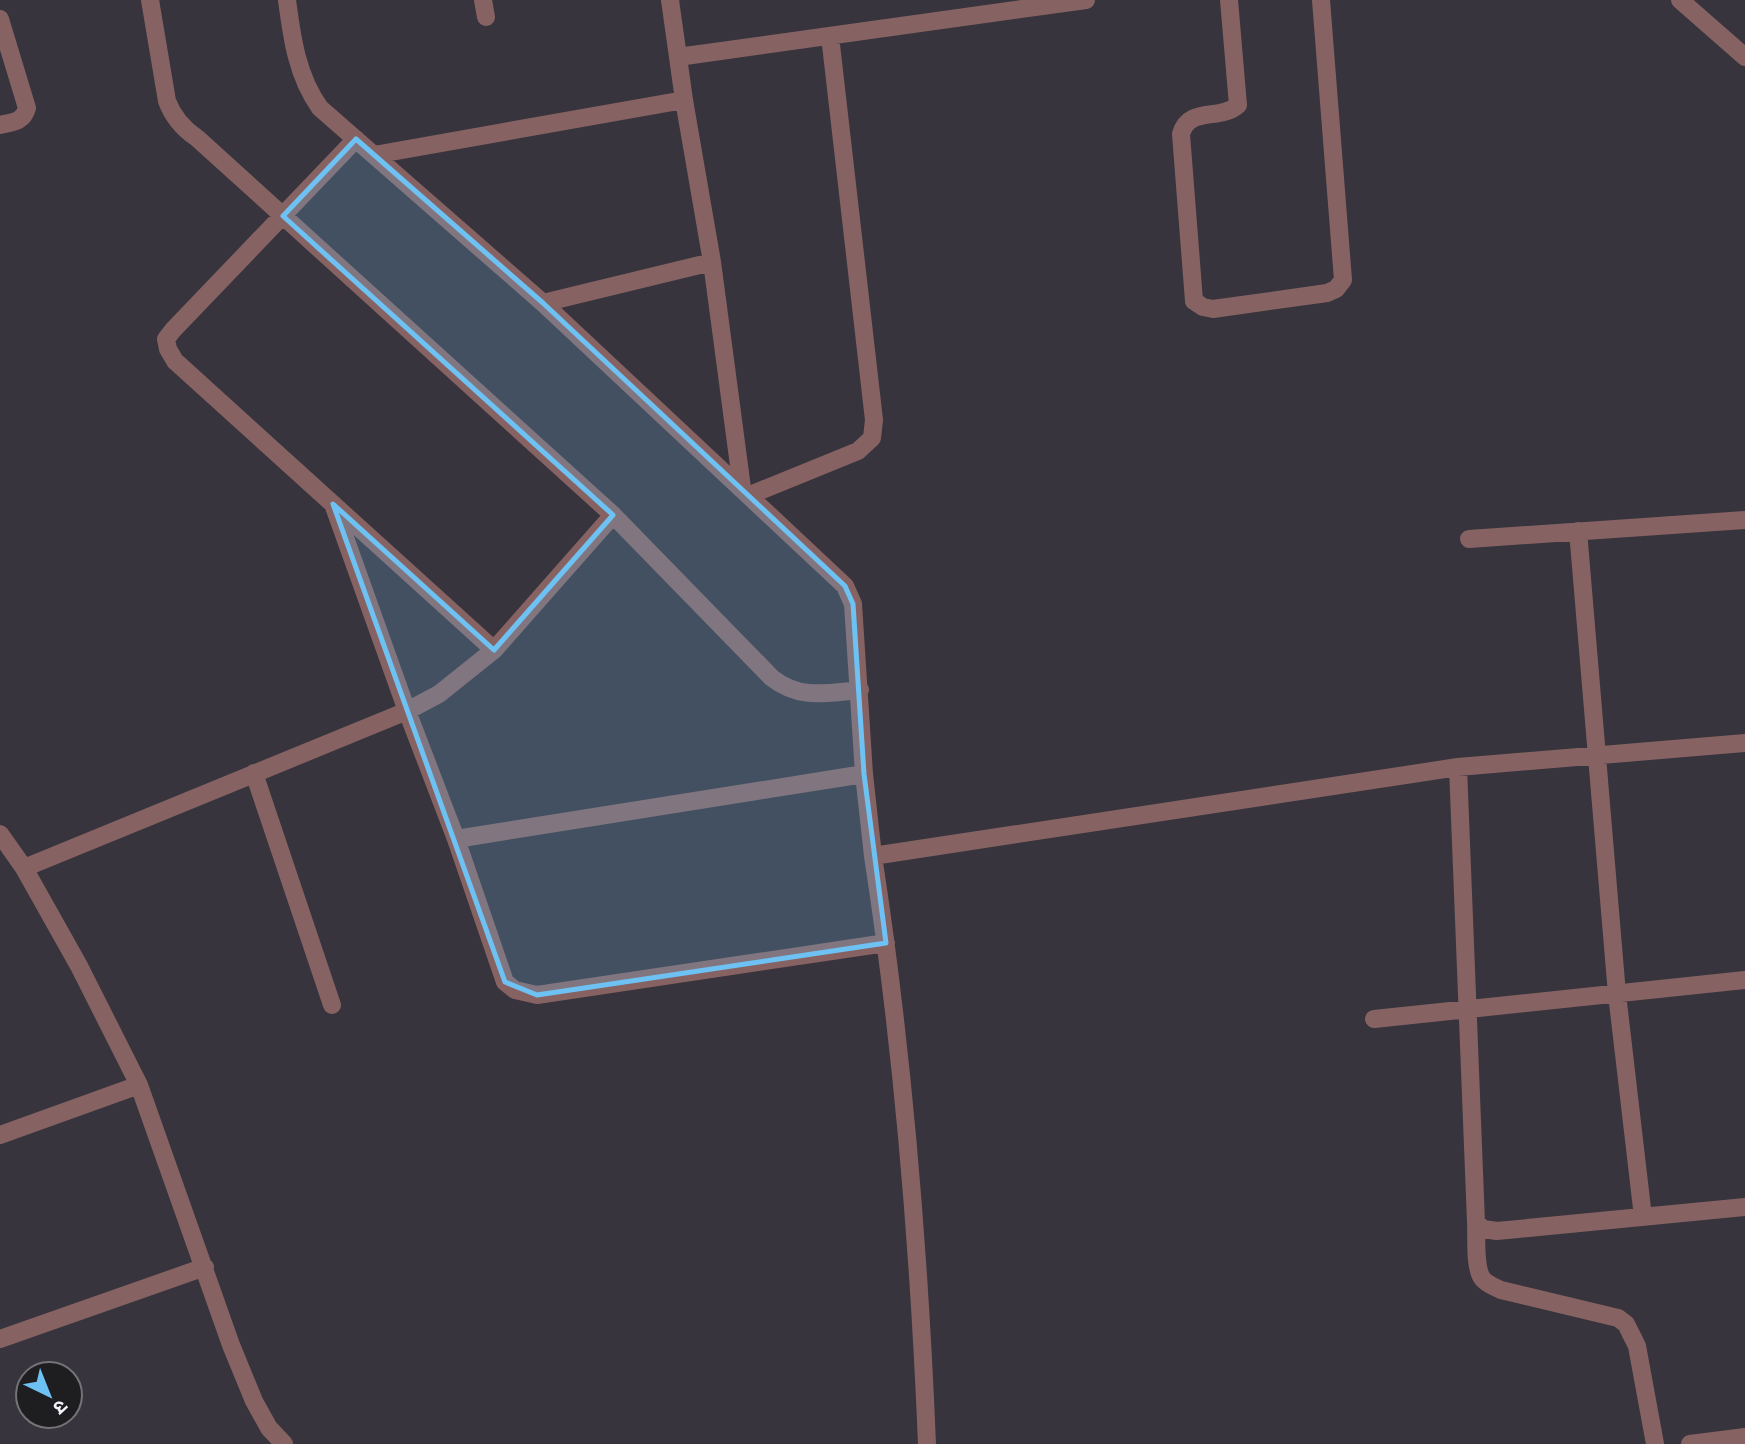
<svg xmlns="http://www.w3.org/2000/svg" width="1745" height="1444" viewBox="0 0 1745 1444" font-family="'Work Sans','Noto Sans Devanagari',sans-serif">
	<rect width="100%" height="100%" fill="#37343d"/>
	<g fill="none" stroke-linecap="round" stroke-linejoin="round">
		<path stroke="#866362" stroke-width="18" d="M150,0L167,101C173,117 182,128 197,138L613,515L772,678C800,700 827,693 860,690
			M287,0C292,38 297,76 320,108L543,303L845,586L853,604L864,774L873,856
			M483,0L486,17
			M1229,0L1238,105C1220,121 1189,106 1181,134L1194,301L1203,307L1213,309L1327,293L1336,289L1343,280L1321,0
			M1680,0L1745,57
			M0,19L27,108C23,122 13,122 0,125
			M678,57L1086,0
			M356,139L173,330L166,339L168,349L175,361L494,650
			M374,155L684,100
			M712,262L742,488
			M543,303L712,262L684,100L670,0
			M750,495L858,451L872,438L874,420L830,36
			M333,504L407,711L456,839L505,982L515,990L537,995L886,943
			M1578,531L1617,994L1643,1217
			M1469,539L1745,520
			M1458,767L1476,1222L1483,1229L1497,1231L1745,1207
			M254,773L332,1005
			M0,834L24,868L79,966L139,1085L231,1345L254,1401L269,1428L284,1444
			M456,839L864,774
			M24,868L407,711L439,694L494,650L613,515
			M1374,1019L1745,980
			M0,1135L139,1085
			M1476,1222C1477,1235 1474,1266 1482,1278C1486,1284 1495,1287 1501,1290L1618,1318L1626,1324L1637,1346L1655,1444
			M0,1339L205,1267
			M927,1444C919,1248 903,1050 873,856L1458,767L1745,743
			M1690,1444L1745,1437"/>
	</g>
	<path fill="#6ec2f3" fill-opacity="0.2" stroke="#6ec2f3" stroke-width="5" stroke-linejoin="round" d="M356,139L543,303L845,586L853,604L864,774L886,943L537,995L505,982L333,504L494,650L613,515L283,216Z"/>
	<g transform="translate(49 1395) rotate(137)"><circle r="33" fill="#1e1d20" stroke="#747377" stroke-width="2"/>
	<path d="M0-5L12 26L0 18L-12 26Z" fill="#6ec2f3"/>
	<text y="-10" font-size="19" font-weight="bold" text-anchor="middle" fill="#f5f4f9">उ</text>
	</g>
</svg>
